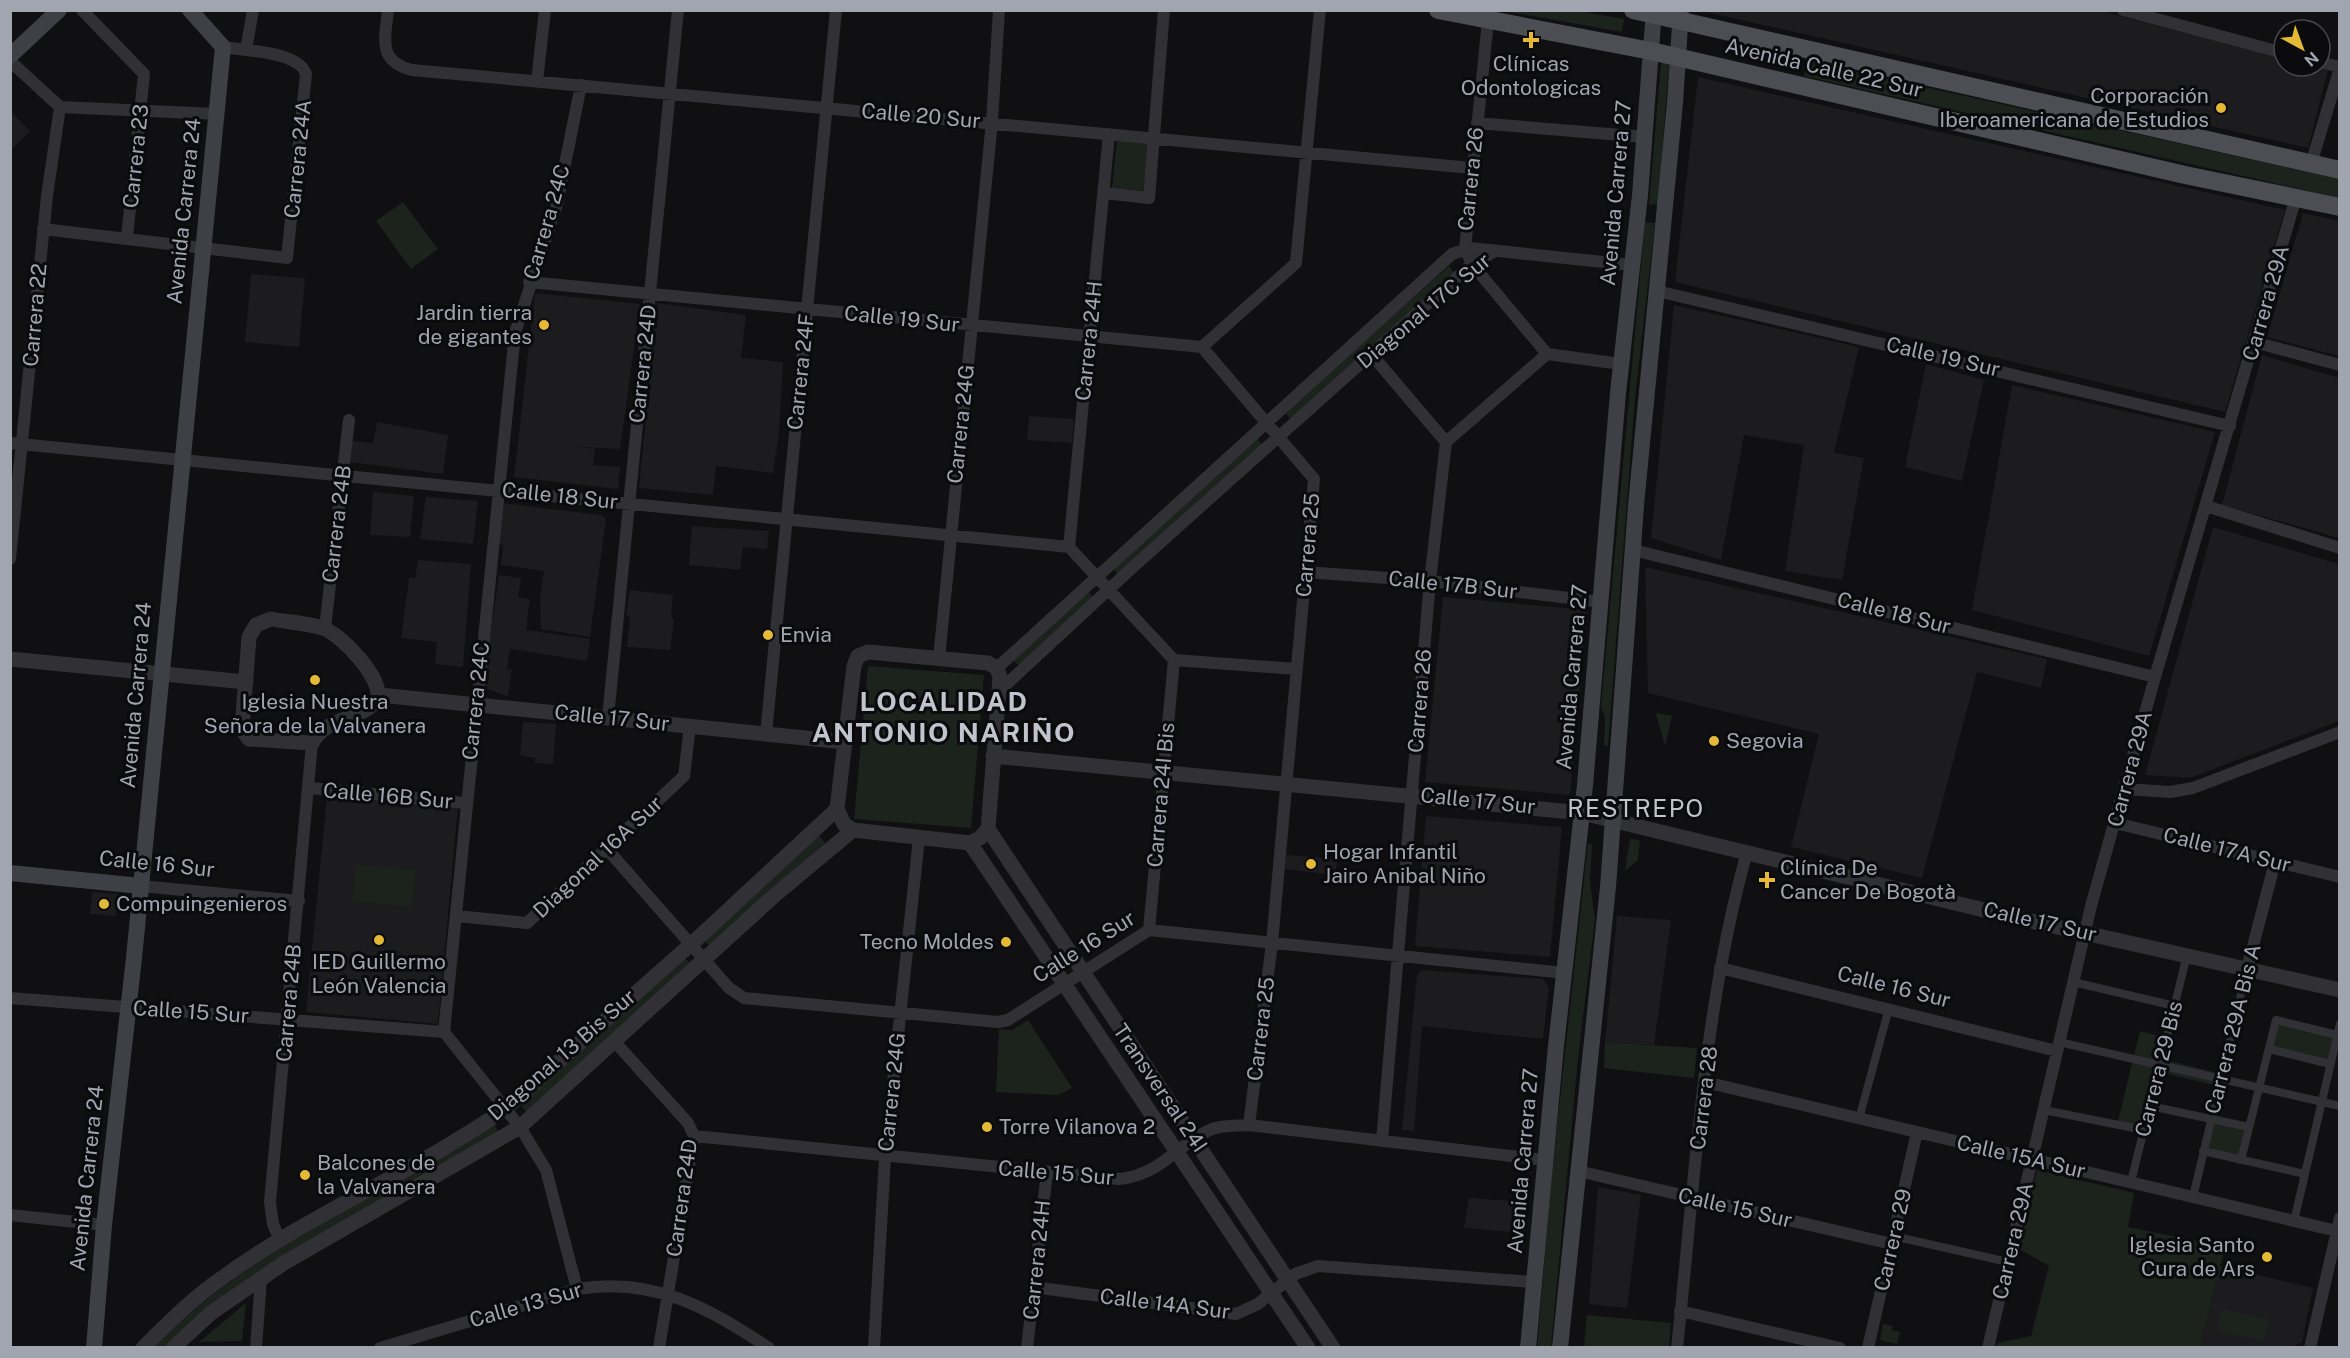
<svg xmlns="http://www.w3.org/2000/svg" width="2350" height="1358" viewBox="0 0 2350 1358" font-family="'Public Sans',sans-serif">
	<rect width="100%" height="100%" fill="#100f11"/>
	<path fill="#1c1b1d" d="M1697,10L2101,11L2284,58V66H2315L2328,70L2308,148Z
		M1698,77L2285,210L2225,412L1675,282Z
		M11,112L30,131L11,150Z
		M2303,213L2339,221V356L2267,337Z
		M251,274L305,278L299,347L245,342Z
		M535,293L640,304L620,449L580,447L595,449L593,465L620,467L618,489L514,477Z
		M657,303L746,315L741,358L783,362L779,433L773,473L716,466L713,495L639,488Z
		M1674,305L1859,347L1834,453L1864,458L1842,580L1785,571L1804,445L1744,435L1721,560L1651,538Z
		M2262,355L2339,378V538L2222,505Z
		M1926,364L1984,380L1962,481L1905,467Z
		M2012,385L2215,432L2149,656L1972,610Z
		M1029,416L1074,419L1072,443L1027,440Z
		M377,422L448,435L443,474L349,462L351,441L373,443Z
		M373,492L414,496L410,537L370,535Z
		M426,497L478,501L473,544L420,539Z
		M501,503L601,515L606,519L590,637L541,629L540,600L544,571L501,565L503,545L496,544Z
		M692,526L769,531L767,549L743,547L740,570L689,565Z
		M2213,527L2339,564V721L2190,778L2145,775Z
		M418,560L471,564L463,667L435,664L437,642L401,638L409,578H415Z
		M1645,567L2047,659L2041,688L1977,672L1922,878L1791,847L1819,734L1648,693Z
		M499,575L521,578L518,597L530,599L526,630L590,639L587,661L510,649L507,669H512L508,696L489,690L485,685L487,657Z
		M630,590L673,595L671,618L674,619L670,650L627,647L630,616L626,615Z
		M1443,597L1587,610L1570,795L1425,782Z
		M523,722L556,724L553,764L535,763V758L520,755Z
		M327,797L458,807L438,1024L306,1012Z
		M1426,816L1562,827L1550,957L1415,946Z
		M1286,855L1337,859L1336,875L1285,869Z
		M92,892L118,894L116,916L90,914Z
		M1617,916L1671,920L1654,1045L1605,1042Z
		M1421,970L1543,979L1549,988L1543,1039L1422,1026L1414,1131L1402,1130L1417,975Z
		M1598,1187L1641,1195L1627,1308L1589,1304Z
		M1469,1198L1527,1202L1525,1233L1464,1228Z
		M2220,1266L2313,1288L2302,1342L2290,1348H2200Z"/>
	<path fill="#1c231d" d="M1504,11H1580L1624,19L1622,32Z
		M1808,61L2339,179V198L1804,76Z
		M1661,62L1669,64L1658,204L1649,205Z
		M1117,140L1149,144L1143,191L1112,188Z
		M403,202L438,249L411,269L376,221Z
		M1645,222L1655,223L1635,398L1608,746L1604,745L1605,718L1601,706Z
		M1449,266L1455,274L1291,419L1284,412Z
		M1256,437L1264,447L1120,576L1111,567Z
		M1087,591L1094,598L1020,667L1012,659Z
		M868,666L984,675L971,828L854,819Z
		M1656,713L1672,716L1665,746Z
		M819,835L825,843L710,946L703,939Z
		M1630,839L1640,840L1638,860L1625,871Z
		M1588,843L1592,844L1590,881L1595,919L1578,1058L1551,1347L1537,1348L1551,1182Z
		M356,865L416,870L412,907L352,901Z
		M684,957L692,965L527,1113L520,1104Z
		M1028,1020L1072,1088L1058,1095L996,1092L999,1029L1012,1030Z
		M2276,1021L2335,1036L2329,1062L2270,1049Z
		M2140,1031L2167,1038L2162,1059L2217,1073L2214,1085L2159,1072L2144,1130L2117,1125Z
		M1605,1042L1697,1048L1694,1078L1604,1068Z
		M2211,1119L2249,1127L2241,1160L2203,1151Z
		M494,1124L499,1133L405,1187L400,1179Z
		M2037,1170L2134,1193L2128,1227L2225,1247L2200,1347H1996L1997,1343L2031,1336L2049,1266L2019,1249Z
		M383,1188L388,1197L182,1330L164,1347L154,1348C219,1279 301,1235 383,1188Z
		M246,1303L242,1341L199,1342Z
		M2222,1309L2269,1319L2264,1341L2217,1331Z
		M1587,1315L1671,1323L1669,1347H1584Z
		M1883,1324L1893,1326L1892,1330L1900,1332L1897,1344L1880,1340Z"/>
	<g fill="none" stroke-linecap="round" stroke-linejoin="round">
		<path stroke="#313135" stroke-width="8" d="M2073,982L2175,1006
			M2059,1042L2340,1106
			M2269,1049L2330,1064
			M2150,1106L2249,1127
			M2044,1110L2144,1130
			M1859,1119L1889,1008
			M2203,1151L2305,1174
			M2241,1160L2276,1020L2337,1035
			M2131,1182L2187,955
			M2193,1197L2247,969
			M2294,1221L2340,1024
			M1893,1236L2008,1262"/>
		<path stroke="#313135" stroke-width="12" d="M82,10L144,74L127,237
			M388,10C385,38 377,61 412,70L1472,168
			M2123,10L2284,53
			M1488,20L1465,249L1472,264L1547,354
			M246,50L253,10
			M10,61L60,107
			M2320,62L2340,67
			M537,81L545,10
			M60,107L216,114
			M1477,123L1645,137
			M2311,164L2340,68
			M1104,193L1149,198L1164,10
			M43,229L287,258L306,74C298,51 245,51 223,47
			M529,282L1202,347
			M1657,291L2230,426
			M2254,342L2340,365
			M1202,347L1314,479L1272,943L1249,1125
			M1202,347L1296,263L1320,10
			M1371,354L1446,442
			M1547,354L1621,364
			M1446,442L1547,354
			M10,443L1069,547L1174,660
			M2206,506L2340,548
			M1069,547L1109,134
			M1633,550L2155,677
			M10,559L47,196L60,107
			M1305,572L1430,581L1602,602
			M325,628L349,420
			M939,659L992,121L999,10
			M1174,660L1296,669
			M997,668L1452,254L1470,248L1632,265
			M998,692L1133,567L1472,264L1495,251
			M608,717L678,10
			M766,734L836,10
			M310,788L465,803
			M2125,789L2170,792L2193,788L2340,732
			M2115,823L2340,877
			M607,849L729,988L744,998L998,1022L1008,1020L1149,930L1565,973
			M141,886L299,901
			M456,916L527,923L684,776L690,726
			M1149,930L1174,660
			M1720,968L2057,1051
			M2247,969L2275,862
			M10,998L444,1032
			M614,1041L688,1123L694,1136L659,1348
			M1705,1082L2337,1231
			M694,1136L1119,1179C1162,1175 1176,1144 1212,1129C1223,1125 1237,1126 1249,1125L1545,1160
			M1382,1141L1430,581L1446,442
			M1578,1171L1892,1244
			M10,1215L104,1225
			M280,1240L273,1224L270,1202L312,743
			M1033,1287L1236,1314L1258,1304L1295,1274L1318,1266L1534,1282
			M577,1289L546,1170L520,1127L444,1032L515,333L557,204L581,85
			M1680,1311L1840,1348
			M256,1348L261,1278
			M380,1348L577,1289C654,1276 708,1308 769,1348
			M874,1348L885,1157L919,838
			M1027,1348L1047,1172
			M1677,1348C1695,1183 1702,1012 1747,852
			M1868,1348L1917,1132
			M1988,1348L2091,906L2155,677L2296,197
			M2310,1348L2340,1218"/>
		<path stroke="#313135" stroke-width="15" d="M271,619C287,622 307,623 323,628C340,634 385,679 377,700C359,722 326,716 312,743L249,739L242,729L249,637L256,625Z
			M868,652L988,663L997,668L1000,677L988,829L980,838L970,843L853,830L844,824L837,809L854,666L858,656Z
			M10,659L246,682
			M379,695L845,742
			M993,756L1582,813L2013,917L2340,990
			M988,829L1333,1348
			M970,843L1308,1348
			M143,1348C168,1323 193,1298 222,1278C311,1213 415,1172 505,1109L698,938L837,809
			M173,1348L211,1313L284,1263L520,1127L775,895L853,830"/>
		<path stroke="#3f4045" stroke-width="16" d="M10,56L59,10
			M10,873L141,886
			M94,1348L104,1225L134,958L223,47L190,10
			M1528,1348L1556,1046L1585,785L1618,393L1640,195L1654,10
			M1560,1348L1608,887L1636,505L1675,103L1681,10"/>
		<path stroke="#4d4e54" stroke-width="18" d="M1438,10L1651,51L2185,175L2340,207
			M1633,10L2340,170"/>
	</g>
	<g fill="#e3b935" stroke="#0b0a0c" stroke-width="2">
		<path d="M1528 31h6v6h6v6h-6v6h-6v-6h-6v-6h6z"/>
		<circle cx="2221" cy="108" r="6"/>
		<circle cx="544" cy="325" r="6"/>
		<circle cx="768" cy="635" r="6"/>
		<circle cx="315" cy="680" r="6"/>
		<circle cx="1714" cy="741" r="6"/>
		<circle cx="1311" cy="864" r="6"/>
		<path d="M1764 871h6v6h6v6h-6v6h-6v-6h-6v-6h6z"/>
		<circle cx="104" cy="904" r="6"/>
		<circle cx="379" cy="940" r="6"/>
		<circle cx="1006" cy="942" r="6"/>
		<circle cx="987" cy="1127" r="6"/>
		<circle cx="305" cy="1175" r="6"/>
		<circle cx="2267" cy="1257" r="6"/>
	</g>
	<g text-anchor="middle" stroke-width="6" stroke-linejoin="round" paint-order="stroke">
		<g font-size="21" fill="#a1a5b0" stroke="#0b0a0c" text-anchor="start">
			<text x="1531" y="71" text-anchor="middle">Clínicas<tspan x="1531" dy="24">Odontologicas</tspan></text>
			<text x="2209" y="103" text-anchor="end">Corporación<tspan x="2209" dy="24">Iberoamericana de Estudios</tspan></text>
			<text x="532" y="320" text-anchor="end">Jardin tierra<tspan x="532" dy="24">de gigantes</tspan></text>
			<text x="780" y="642">Envia</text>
			<text x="315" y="709" text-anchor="middle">Iglesia Nuestra<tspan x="315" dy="24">Señora de la Valvanera</tspan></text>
			<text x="1726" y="748">Segovia</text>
			<text x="1323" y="859">Hogar Infantil<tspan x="1323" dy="24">Jairo Anibal Niño</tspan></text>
			<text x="1780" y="875">Clínica De<tspan x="1780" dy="24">Cancer De Bogotà</tspan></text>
			<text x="116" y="911">Compuingenieros</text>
			<text x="994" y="949" text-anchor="end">Tecno Moldes</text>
			<text x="379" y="969" text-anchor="middle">IED Guillermo<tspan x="379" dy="24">León Valencia</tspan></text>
			<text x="999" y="1134">Torre Vilanova 2</text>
			<text x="317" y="1170">Balcones de<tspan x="317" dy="24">la Valvanera</tspan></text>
			<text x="2255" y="1252" text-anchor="end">Iglesia Santo<tspan x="2255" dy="24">Cura de Ars</tspan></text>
		</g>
		<g font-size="21" fill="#a1a5b0" stroke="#0b0a0c">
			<text transform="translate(1824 68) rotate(13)" y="7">Avenida Calle 22 Sur</text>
			<text transform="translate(921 116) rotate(5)" y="7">Calle 20 Sur</text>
			<text transform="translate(136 156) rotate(-84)" y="7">Carrera 23</text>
			<text transform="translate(298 159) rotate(-84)" y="7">Carrera 24A</text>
			<text transform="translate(1471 179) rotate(-84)" y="7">Carrera 26</text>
			<text transform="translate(1616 193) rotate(-85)" y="7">Avenida Carrera 27</text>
			<text transform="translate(184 211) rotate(-84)" y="7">Avenida Carrera 24</text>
			<text transform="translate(547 222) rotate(-74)" y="7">Carrera 24C</text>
			<text transform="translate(2266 303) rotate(-74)" y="7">Carrera 29A</text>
			<text transform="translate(1424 311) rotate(-40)" y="7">Diagonal 17C Sur</text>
			<text transform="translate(35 315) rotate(-85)" y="7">Carrera 22</text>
			<text transform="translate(902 319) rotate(6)" y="7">Calle 19 Sur</text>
			<text transform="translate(1089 341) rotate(-84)" y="7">Carrera 24H</text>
			<text transform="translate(1943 357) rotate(13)" y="7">Calle 19 Sur</text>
			<text transform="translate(643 364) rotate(-84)" y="7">Carrera 24D</text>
			<text transform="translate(801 372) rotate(-84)" y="7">Carrera 24F</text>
			<text transform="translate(961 424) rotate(-84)" y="7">Carrera 24G</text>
			<text transform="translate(560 496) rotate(6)" y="7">Calle 18 Sur</text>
			<text transform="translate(337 524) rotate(-83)" y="7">Carrera 24B</text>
			<text transform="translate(1308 545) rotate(-85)" y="7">Carrera 25</text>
			<text transform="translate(1453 585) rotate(6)" y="7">Calle 17B Sur</text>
			<text transform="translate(1894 613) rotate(14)" y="7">Calle 18 Sur</text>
			<text transform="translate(1572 677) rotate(-85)" y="7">Avenida Carrera 27</text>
			<text transform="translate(136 695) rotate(-85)" y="7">Avenida Carrera 24</text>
			<text transform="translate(476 701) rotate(-84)" y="7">Carrera 24C</text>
			<text transform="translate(1420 701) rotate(-85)" y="7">Carrera 26</text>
			<text transform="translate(612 718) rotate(6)" y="7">Calle 17 Sur</text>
			<text transform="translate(2130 769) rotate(-75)" y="7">Carrera 29A</text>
			<text transform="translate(1161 795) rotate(-85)" y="7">Carrera 24I Bis</text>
			<text transform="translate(388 796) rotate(5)" y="7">Calle 16B Sur</text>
			<text transform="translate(1478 801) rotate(6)" y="7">Calle 17 Sur</text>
			<text transform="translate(2227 850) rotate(14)" y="7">Calle 17A Sur</text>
			<text transform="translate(598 857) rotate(-43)" y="7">Diagonal 16A Sur</text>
			<text transform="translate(157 864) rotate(6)" y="7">Calle 16 Sur</text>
			<text transform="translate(2040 922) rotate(13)" y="7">Calle 17 Sur</text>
			<text transform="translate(1084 947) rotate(-32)" y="7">Calle 16 Sur</text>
			<text transform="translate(1894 987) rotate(14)" y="7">Calle 16 Sur</text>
			<text transform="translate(289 1003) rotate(-85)" y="7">Carrera 24B</text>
			<text transform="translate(191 1012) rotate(4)" y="7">Calle 15 Sur</text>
			<text transform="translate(1261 1029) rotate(-83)" y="7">Carrera 25</text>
			<text transform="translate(2233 1029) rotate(-76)" y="7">Carrera 29A Bis A</text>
			<text transform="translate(562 1055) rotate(-41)" y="7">Diagonal 13 Bis Sur</text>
			<text transform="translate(2159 1069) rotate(-76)" y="7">Carrera 29 Bis</text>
			<text transform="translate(1160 1088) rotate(56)" y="7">Transversal 24I</text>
			<text transform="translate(892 1092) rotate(-84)" y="7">Carrera 24G</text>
			<text transform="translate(1704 1098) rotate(-83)" y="7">Carrera 28</text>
			<text transform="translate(2021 1157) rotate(13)" y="7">Calle 15A Sur</text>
			<text transform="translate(1523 1161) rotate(-85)" y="7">Avenida Carrera 27</text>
			<text transform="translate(1056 1173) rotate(5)" y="7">Calle 15 Sur</text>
			<text transform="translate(87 1178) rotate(-84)" y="7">Avenida Carrera 24</text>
			<text transform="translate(682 1198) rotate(-82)" y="7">Carrera 24D</text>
			<text transform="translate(1735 1208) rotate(13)" y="7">Calle 15 Sur</text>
			<text transform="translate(1893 1240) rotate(-77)" y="7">Carrera 29</text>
			<text transform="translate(2013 1241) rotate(-77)" y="7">Carrera 29A</text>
			<text transform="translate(1037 1260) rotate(-84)" y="7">Carrera 24H</text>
			<text transform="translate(1165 1304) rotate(7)" y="7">Calle 14A Sur</text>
			<text transform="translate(526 1305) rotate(-16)" y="7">Calle 13 Sur</text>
		</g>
		<g font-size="24" letter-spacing="1.5" fill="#c2c4cd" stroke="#0b0a0c">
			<text x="1636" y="817">RESTREPO</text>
		</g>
		<g font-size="27" font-weight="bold" letter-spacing="1.5" fill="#c2c4cd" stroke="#0b0a0c">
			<text x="944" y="711">LOCALIDAD<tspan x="944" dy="31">ANTONIO NARIÑO</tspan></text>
		</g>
	</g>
	<rect width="2350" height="1358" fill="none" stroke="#a1a5b0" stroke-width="24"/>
	<g transform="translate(2302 48) rotate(139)"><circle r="28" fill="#0b0a0c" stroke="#47484e" stroke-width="1.5"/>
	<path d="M0-4.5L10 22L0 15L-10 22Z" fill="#e3b935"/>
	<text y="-9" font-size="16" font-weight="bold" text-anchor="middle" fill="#a1a5b0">N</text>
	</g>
</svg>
